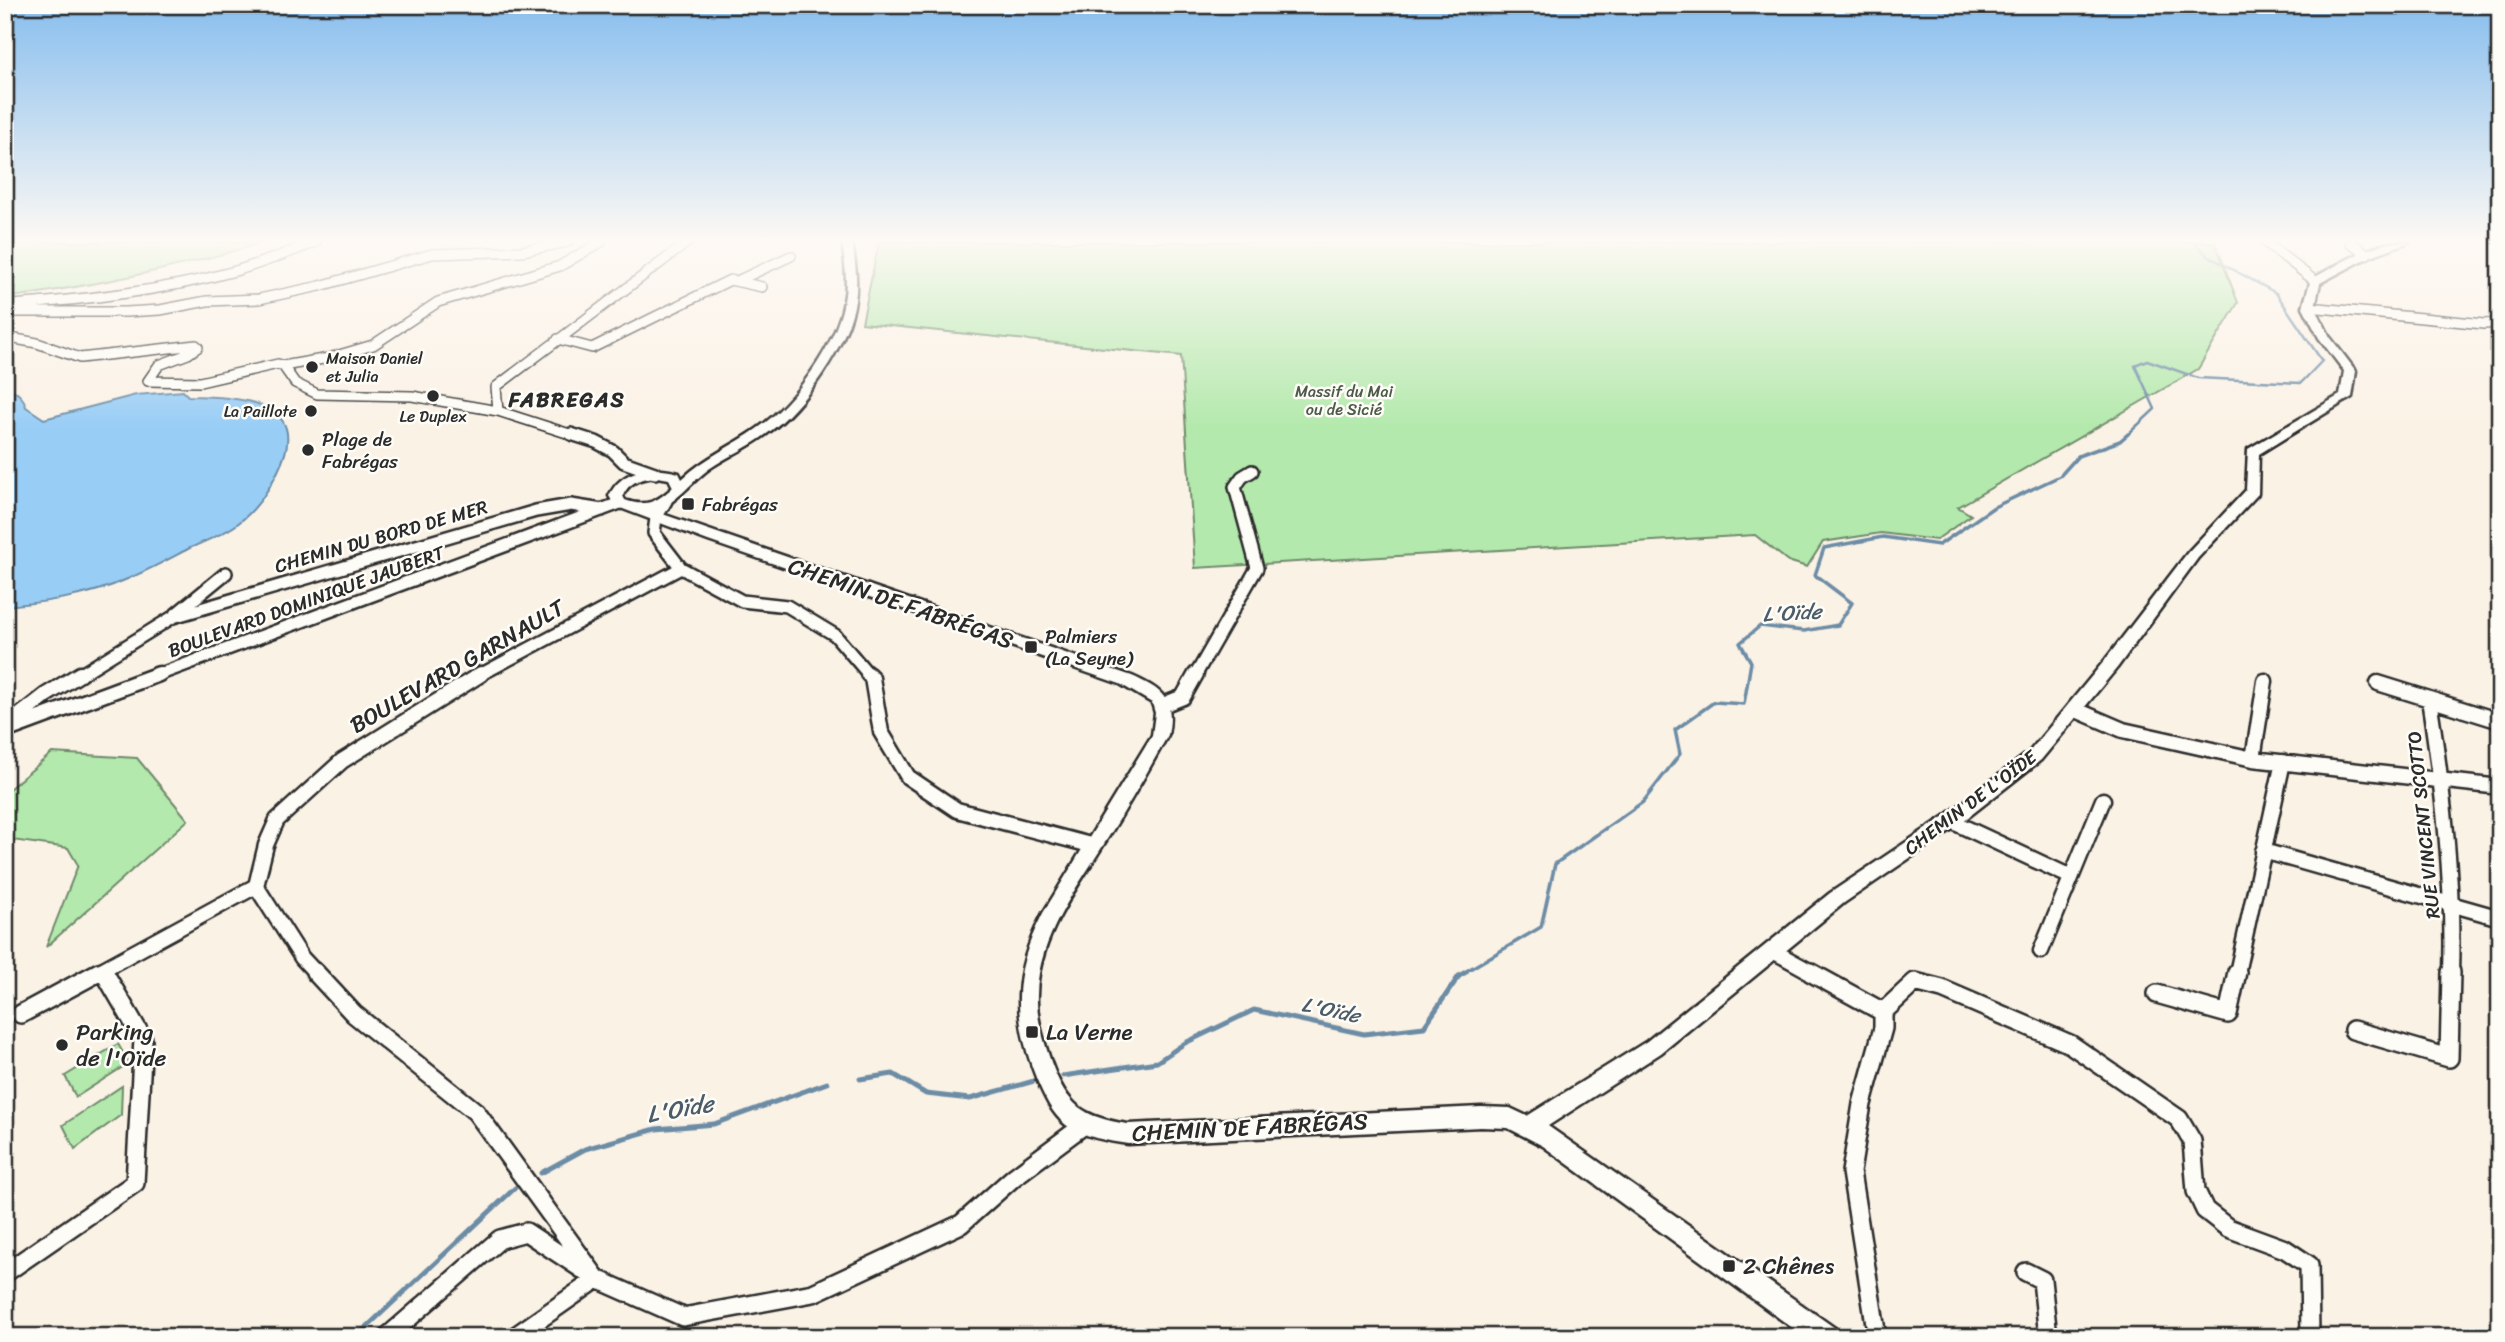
<svg xmlns="http://www.w3.org/2000/svg" width="2505" height="1342" viewBox="0 0 2505 1342" font-family="Sriracha,sans-serif">
	<rect width="100%" height="100%" fill="#fbf2e6"/>
	<filter id="ink" filterUnits="userSpaceOnUse"><feTurbulence type="fractalNoise" baseFrequency=".0143" numOctaves="2"/><feDisplacementMap in="SourceGraphic" scale="14" xChannelSelector="R" yChannelSelector="G"/><feConvolveMatrix kernelMatrix="1 2 1 2 8 2 1 2 1" color-interpolation-filters="sRGB"/></filter>
	<g filter="url(#ink)">
		<path fill="#b3e9ac" stroke="#6f8a6c" stroke-width="2" d="M5,242H265C179,268 93,286 5,298Z
			M879,242H2215L2238,303L2198,369L1958,507L1971,515L1936,540L1881,533L1823,542L1807,567L1788,561L1755,535L1195,568L1181,356L862,323Z
			M52,753L137,758L188,820L46,947L78,865L68,848L5,839V789H9Z
			M118,1044L129,1063L76,1097L65,1076Z
			M122,1086L121,1115L75,1149L63,1125Z"/>
		<path fill="#98cdf6" stroke="#6c8ca5" stroke-width="2" d="M5,386C15,391 24,396 26,407L44,419L136,395L183,391L188,396C238,397 314,399 278,471C267,493 256,510 236,525C222,535 203,542 188,549C167,560 147,571 125,580C88,597 45,602 5,606Z"/>
		<g fill="none" stroke-linecap="round" stroke-linejoin="round">
			<path stroke="#6c8ca5" stroke-width="2.5" d="M2126,436L2155,409L2135,365L2147,360L2198,378L2301,383L2322,361L2276,293L2208,256L2194,242"/>
			<path stroke="#6c8ca5" stroke-width="3.5" d="M1463,973L1541,927L1555,864L1643,802L1680,754L1675,730L1714,702L1744,704L1751,662L1740,643L1760,626L1804,631L1838,625L1852,603L1815,575L1824,548L1883,537L1939,545L1994,507L2060,476L2078,456L2120,441L2128,434"/>
			<path stroke="#6c8ca5" stroke-width="5" d="M1063,1076L1157,1062L1185,1043L1254,1010L1364,1034L1424,1027L1459,976L1466,972
				M860,1079L893,1074L926,1094L970,1099L1034,1081
				M541,1173L585,1149L656,1129L714,1124L827,1083
				M356,1337L515,1188"/>
			<defs>
				<path id="minor-far3" d="M2265,242L2315,281
					M2350,242L2367,254
					M737,281L791,256
					M13,305C88,299 163,291 235,271C263,263 289,252 316,242
					M2309,307L2484,324L2500,323
					M5,312H126L160,310L207,301L259,299L320,286L432,254L522,251L567,242
					M5,337L37,343L80,358L196,345L198,347L188,354L159,365L148,381L200,382L278,364L283,366L295,383L317,394L412,396L498,411L576,436
					M558,339L592,348L730,280L762,287
					M283,366L329,358L373,345L438,302L560,266L601,242
					M498,411L496,387L688,242"/>
				<path id="minor-far2" d="M571,434L596,442L613,451L624,462L655,473
					M666,501L656,518L654,533L681,568L742,601L787,606L835,635L870,676
					M176,614L226,573
					M78,676L173,617L536,511L571,505L602,510
					M155,676L620,503
					M478,676L681,568
					M1195,676L1257,568L1235,487L1242,477L1252,471"/>
				<path id="minor-far1" d="M868,674L872,678L881,732L908,777L957,810L1094,846
					M2378,683L2500,721
					M2429,699C2443,790 2454,881 2451,973
					M1163,705L1183,697L1196,674
					M2074,709L2123,730L2253,759L2500,787
					M5,727L46,695L80,674
					M5,731L159,674
					M2253,759L2265,681
					M1951,821L2071,877
					M2263,851L2500,918
					M1773,951L1813,973
					M2041,951L2103,800
					M103,969L105,973
					M96,973L256,886
					M316,973L302,958L256,886L266,845L277,820L342,761L481,674
					M2237,973L2283,762"/>
				<path id="minor" d="M315,972L354,1014L476,1112L597,1279L683,1317L813,1293L961,1224L1014,1177L1084,1125
					M1810,972L1883,1012
					M2157,994L2228,1014L2237,972
					M1883,1012L1915,982L1942,989L2070,1044L2179,1119L2192,1141L2196,1191L2205,1210L2228,1228L2285,1249L2309,1265L2310,1337
					M21,1014L99,972
					M2353,1030L2449,1058L2451,972
					M2026,1272L2042,1280L2048,1337
					M5,1273L135,1183L143,1039L104,972
					M387,1337L500,1239L526,1232L597,1279L514,1337
					M1877,1337L1851,1172L1862,1104L1883,1028V1012"/>
				<path id="tertiary" d="M842,242H852C855,261 858,281 855,301C848,345 804,407 768,433C750,447 728,456 709,469C690,483 676,504 654,511L1132,676C1163,690 1175,699 1168,735C1148,771 1128,806 1106,841C1077,888 1038,937 1037,995C1036,1018 1044,1041 1051,1062C1067,1106 1083,1117 1128,1124L1481,1107L1510,1108L1527,1116L1647,1041L1830,893L1945,816L2029,752L2105,660L2188,552L2246,490L2248,449L2340,395L2344,371L2319,338L2303,307L2311,279C2341,264 2375,239 2409,242L2371,256L2320,283L2315,307L2330,337L2356,371L2352,397L2259,454L2258,494L2198,558L2117,668L2041,760L1957,826L1844,903L1661,1053L1548,1126L1835,1328L1838,1337H1805L1543,1146L1508,1128L1481,1127L1128,1144C1107,1141 1084,1137 1066,1125C1052,1114 1044,1096 1037,1080C1012,1017 1012,973 1043,913L1152,735L1155,713L1152,703L1120,684L708,541L615,506L609,496C622,468 652,466 679,473L682,479C705,457 733,446 758,428C794,403 837,344 844,301C848,281 845,262 842,242ZM658,477L669,479L673,487C658,501 646,508 625,500L623,496C629,481 643,478 658,477Z"/>
			</defs>
			<use href="#minor-far3" stroke="#2b2b2b" stroke-width="12"/>
			<use href="#minor-far2" stroke="#2b2b2b" stroke-width="16"/>
			<use href="#minor-far1" stroke="#2b2b2b" stroke-width="19"/>
			<use href="#minor" stroke="#2b2b2b" stroke-width="22"/>
			<use href="#tertiary" stroke="#2b2b2b" stroke-width="5"/>
			<use href="#minor-far3" stroke="#fdfcf7" stroke-width="9"/>
			<use href="#minor-far2" stroke="#fdfcf7" stroke-width="11"/>
			<use href="#minor-far1" stroke="#fdfcf7" stroke-width="14"/>
			<use href="#minor" stroke="#fdfcf7" stroke-width="17"/>
			<use href="#tertiary" fill="#fdfcf7" fill-rule="evenodd"/>
		</g>
	</g>
	<linearGradient id="sky" x2="0" y2="1"><stop stop-color="#88beee"/><stop offset="0.56" stop-color="#fdf9f4"/><stop offset="1" stop-color="#fdf9f4" stop-opacity="0"/></linearGradient>
	<rect width="2505" height="429" fill="url(#sky)"/>
	<g fill="#2b2b2b" stroke="#fdfcf7" stroke-width="2.5">
		<circle cx="312" cy="367" r="7"/>
		<circle cx="433" cy="396" r="7"/>
		<circle cx="311" cy="411" r="7"/>
		<circle cx="308" cy="450" r="7"/>
		<rect x="681" y="497" width="14" height="14" rx="3.5"/>
		<rect x="1024" y="640" width="14" height="14" rx="3.5"/>
		<rect x="1025" y="1025" width="14" height="14" rx="3.5"/>
		<circle cx="62" cy="1045" r="7"/>
		<rect x="1722" y="1259" width="14" height="14" rx="3.5"/>
	</g>
	<g text-anchor="middle" stroke-width="5" stroke-linejoin="round" paint-order="stroke">
		<g font-size="16" fill="#2b2b2b" stroke="#fdfcf7" text-anchor="start">
			<text x="326" y="364">Maison Daniel<tspan x="326" dy="18">et Julia</tspan></text>
			<text x="297" y="417" text-anchor="end">La Paillote</text>
			<text x="433" y="422" text-anchor="middle">Le Duplex</text>
		</g>
		<g font-size="16" fill="#4d5a4b" stroke="#fdfcf7">
			<text x="1344" y="397">Massif du Mai<tspan x="1344" dy="18">ou de Sicié</tspan></text>
		</g>
		<g font-size="19" fill="#2b2b2b" stroke="#fdfcf7" text-anchor="start">
			<text x="322" y="446">Plage de<tspan x="322" dy="22">Fabrégas</tspan></text>
			<text x="702" y="511">Fabrégas</text>
			<text x="1045" y="643">Palmiers<tspan x="1045" dy="22">(La Seyne)</tspan></text>
		</g>
		<g font-size="19" fill="#2b2b2b" stroke="#fdfcf7">
			<text transform="translate(381 536) rotate(-16)" y="7">CHEMIN DU BORD DE MER</text>
			<text transform="translate(306 601) rotate(-20)" y="7">BOULEVARD DOMINIQUE JAUBERT</text>
			<text transform="translate(1970 802) rotate(-37)" y="7">CHEMIN DE L'OÏDE</text>
			<text transform="translate(2423 825) rotate(-96)" y="7">RUE VINCENT SCOTTO</text>
		</g>
		<g font-size="21" font-weight="bold" letter-spacing="2" fill="#2b2b2b" stroke="#fdfcf7">
			<text x="567" y="407">FABREGAS</text>
		</g>
		<g font-size="21" font-style="italic" fill="#4c5c68" stroke="#fdfcf7">
			<text transform="translate(1792 613) rotate(-3)" y="7">L'Oïde</text>
			<text transform="translate(1331 1010) rotate(12)" y="7">L'Oïde</text>
		</g>
		<g font-size="23" fill="#2b2b2b" stroke="#fdfcf7">
			<text transform="translate(901 603) rotate(19)" y="8">CHEMIN DE FABRÉGAS</text>
			<text transform="translate(457 666) rotate(-30)" y="8">BOULEVARD GARNAULT</text>
			<text transform="translate(1250 1127) rotate(-3)" y="8">CHEMIN DE FABRÉGAS</text>
		</g>
		<g font-size="23" fill="#2b2b2b" stroke="#fdfcf7" text-anchor="start">
			<text x="76" y="1040">Parking<tspan x="76" dy="26">de l'Oïde</tspan></text>
			<text x="1046" y="1040">La Verne</text>
			<text x="1743" y="1274">2 Chênes</text>
		</g>
		<g font-size="24" font-style="italic" fill="#4c5c68" stroke="#fdfcf7">
			<text transform="translate(680 1109) rotate(-10)" y="8">L'Oïde</text>
		</g>
	</g>
	<rect width="2505" height="1342" fill="none" stroke="#fdfcf7" stroke-width="28"/>
	<rect x="14" y="14" width="2477" height="1314" fill="none" stroke="#2b2b2b" stroke-width="2.5" filter="url(#ink)"/>
</svg>
